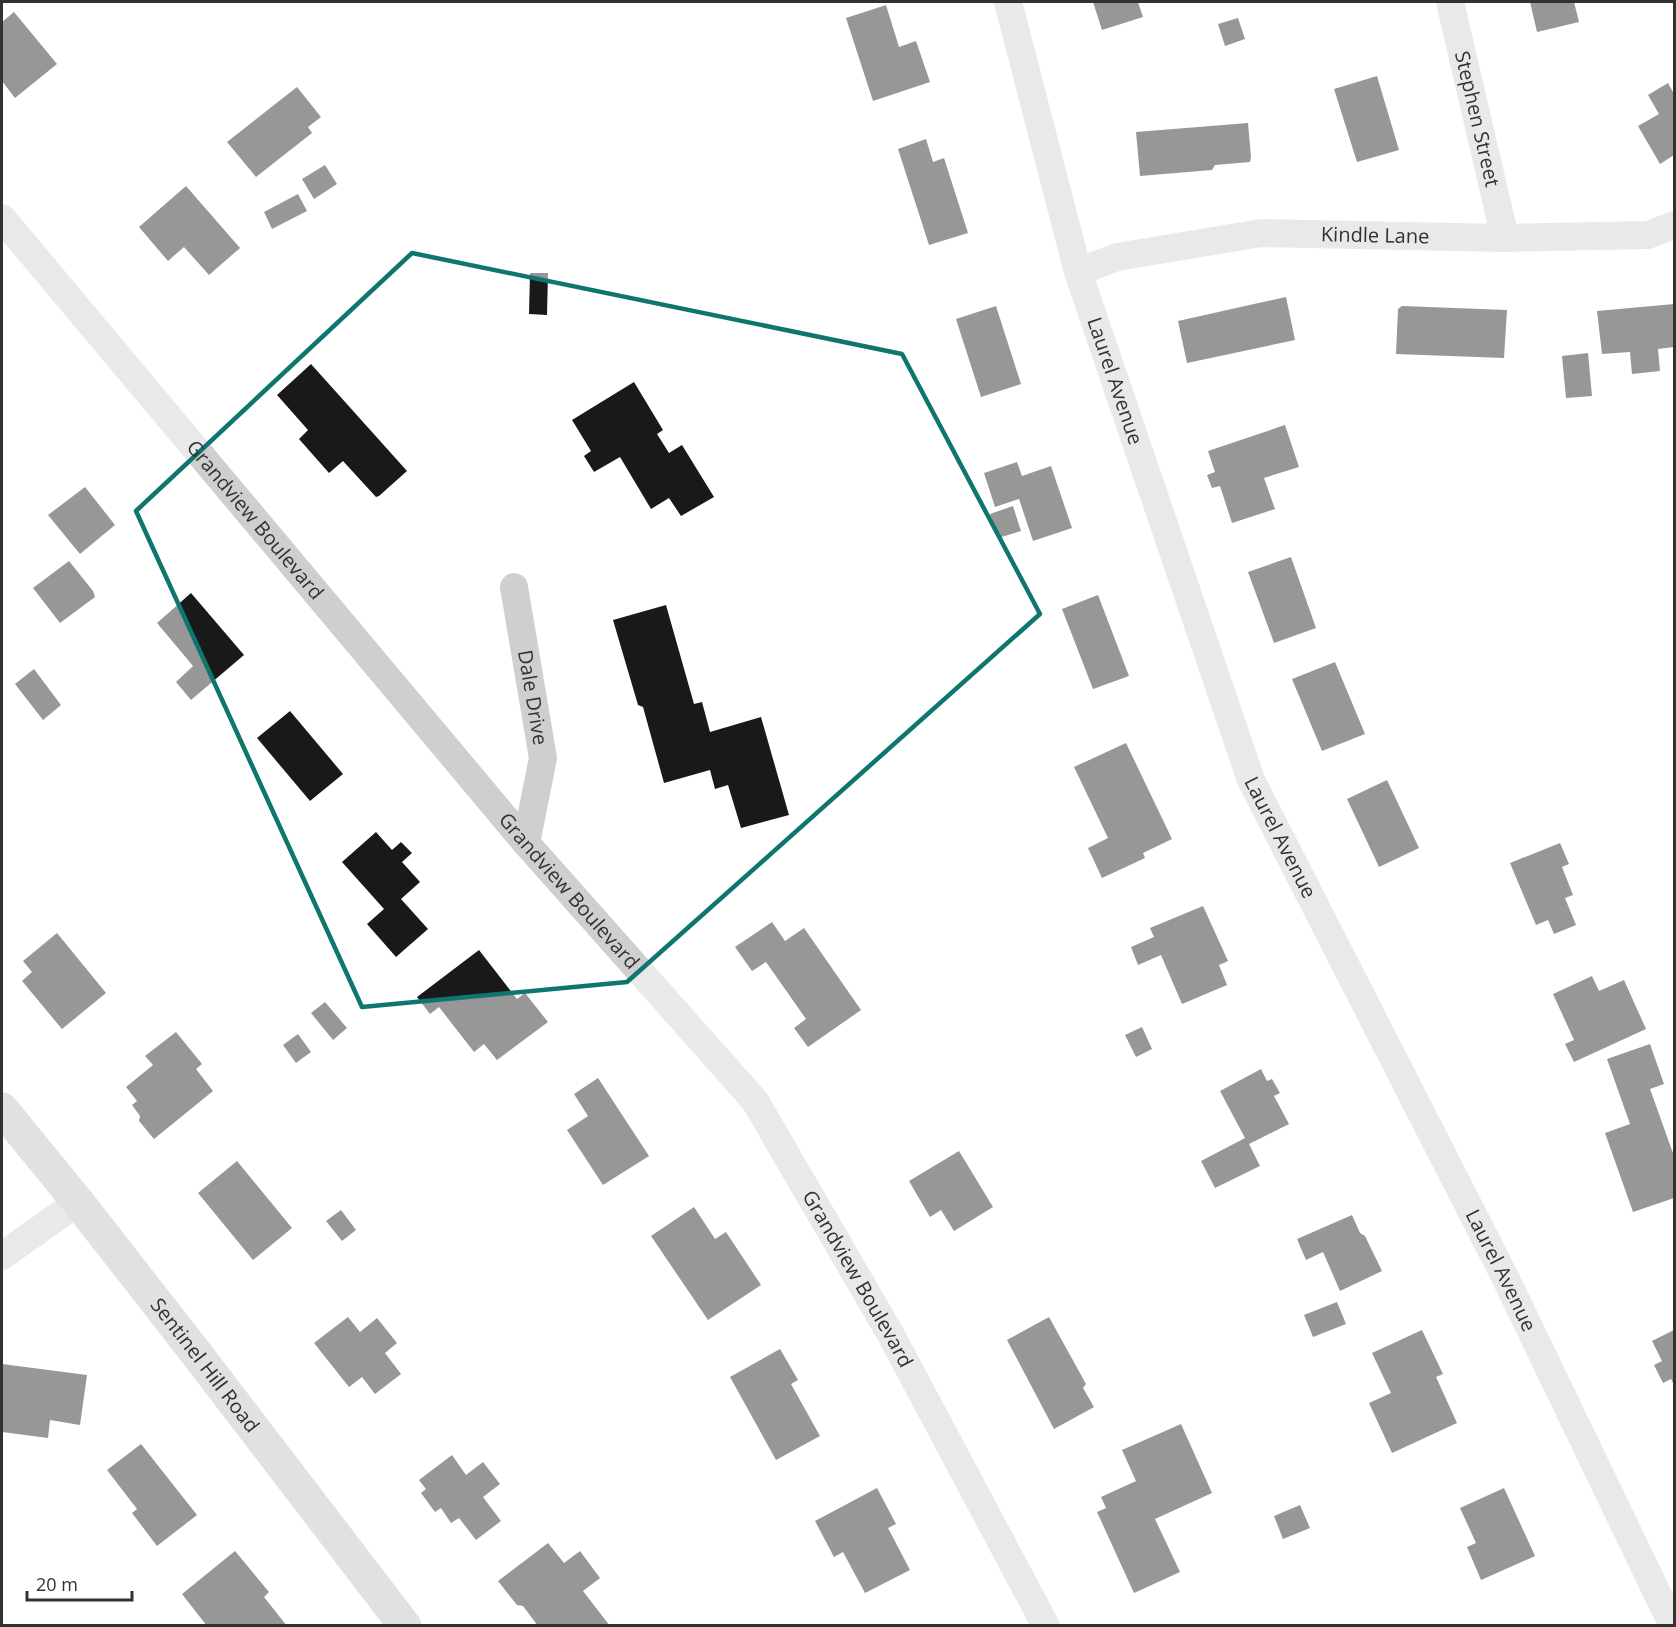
<svg xmlns="http://www.w3.org/2000/svg" width="1676" height="1627" viewBox="0 0 1676 1627" font-family="'Open Sans',sans-serif">
	<rect width="100%" height="100%" fill="#fff"/>
	<path fill="#191919" d="M1093,2H1138L1143,17L1102,30Z
		M1530,2H1574L1579,22L1537,32Z
		M886,5L899,47L916,41L930,82L873,101L846,18Z
		M14,12L57,64L15,98L2,81V22Z
		M1238,18L1245,39L1225,46L1218,24Z
		M1377,76L1399,150L1357,162L1334,89Z
		M1668,83L1674,94V155L1660,164L1638,126L1659,114L1648,95Z
		M297,87L321,117L308,127L312,133L256,177L227,142Z
		M1248,123L1251,157L1250,162L1215,165L1212,170L1140,176L1136,132Z
		M926,139L933,162L944,158L968,233L929,245L898,149Z
		M325,165L337,184L314,199L302,179Z
		M186,186L240,248L209,275L184,247L168,261L139,227Z
		M298,194L307,211L272,229L264,212Z
		M530,273H548L547,315L529,314Z
		M1286,297L1295,340L1187,363L1178,321Z
		M1674,304V347L1658,349L1660,371L1632,374L1630,352L1602,354L1597,311Z
		M996,306L1021,384L981,397L956,319Z
		M1402,306L1507,310L1504,358L1396,354L1398,309Z
		M1588,353L1592,396L1566,398L1562,356Z
		M311,364L407,471L379,496L376,497L343,461L329,473L299,439L308,430L277,395Z
		M634,382L663,430L657,434L669,453L682,445L714,497L681,516L669,498L651,509L620,457L594,472L584,456L591,451L572,420Z
		M1285,425L1299,467L1264,478L1275,509L1232,523L1220,486L1212,488L1207,475L1215,472L1208,451Z
		M1017,462L1022,476L1051,466L1072,528L1033,541L1019,499L995,507L984,473Z
		M85,487L115,525L80,554L48,515Z
		M1013,506L1021,531L998,538L990,514Z
		M1291,557L1316,628L1274,643L1248,572Z
		M69,561L93,591L95,597L60,623L33,588Z
		M191,593L244,655L191,700L176,682L193,666L157,623Z
		M1098,595L1129,676L1093,689L1062,609Z
		M666,605L694,704L702,702L710,732L761,717L789,815L741,828L728,785L715,789L710,770L664,783L643,707L638,705L613,620Z
		M1335,662L1365,734L1322,751L1292,679Z
		M34,669L61,705L43,720L15,684Z
		M290,711L343,774L310,801L257,738Z
		M1126,743L1172,839L1143,853L1145,858L1102,878L1088,848L1108,838L1074,767Z
		M1387,780L1419,848L1379,867L1347,799Z
		M376,832L392,850L401,842L412,853L402,862L420,882L401,899L428,929L396,957L367,924L384,909L342,862Z
		M1560,843L1569,864L1562,867L1573,895L1565,898L1576,925L1554,934L1548,920L1536,925L1510,863Z
		M1203,906L1228,961L1219,965L1227,985L1182,1004L1161,955L1138,965L1131,947L1154,937L1150,928Z
		M772,922L785,941L804,928L861,1010L808,1047L794,1028L806,1019L766,962L752,971L735,947Z
		M57,933L106,993L62,1029L22,981L32,972L23,961Z
		M479,950L517,999L525,993L548,1022L497,1060L484,1044L474,1052L439,1007L430,1014L417,997Z
		M1592,976L1599,991L1624,980L1646,1029L1574,1062L1565,1044L1574,1040L1553,994Z
		M325,1002L347,1028L333,1040L311,1013Z
		M1142,1027L1152,1049L1136,1057L1125,1035Z
		M176,1032L202,1064L196,1069L213,1091L154,1139L139,1121L140,1116L132,1105L137,1101L126,1087L153,1065L145,1056Z
		M298,1034L311,1052L296,1063L283,1045Z
		M1650,1044L1664,1084L1650,1089L1674,1156V1198L1633,1212L1605,1133L1630,1124L1607,1059Z
		M1261,1069L1267,1081L1272,1079L1280,1093L1274,1096L1289,1124L1249,1144L1260,1166L1215,1188L1201,1161L1245,1138L1220,1091Z
		M598,1078L649,1156L603,1185L567,1130L588,1116L574,1094Z
		M959,1151L993,1207L954,1231L941,1210L930,1217L909,1181Z
		M237,1161L292,1228L253,1260L198,1193Z
		M694,1207L715,1239L726,1232L761,1285L708,1320L651,1236Z
		M341,1210L356,1230L342,1241L326,1221Z
		M1352,1215L1360,1233L1365,1236L1382,1271L1340,1291L1323,1252L1306,1260L1297,1239Z
		M1337,1302L1346,1324L1313,1337L1304,1315Z
		M348,1317L360,1332L377,1318L397,1343L385,1353L401,1374L375,1394L362,1377L349,1387L314,1343Z
		M1049,1317L1086,1384L1083,1388L1094,1407L1054,1429L1007,1340Z
		M1422,1330L1443,1374L1436,1377L1457,1423L1392,1453L1369,1403L1391,1393L1372,1353Z
		M1674,1330V1385L1671,1379L1663,1383L1654,1365L1662,1361L1652,1341Z
		M780,1349L798,1380L791,1384L820,1436L776,1460L730,1377Z
		M2,1364L87,1375L80,1425L50,1420L48,1438L2,1432Z
		M1181,1424L1212,1493L1155,1519L1180,1572L1134,1593L1097,1512L1106,1508L1101,1497L1136,1481L1122,1450Z
		M141,1444L197,1515L157,1546L132,1513L137,1509L107,1470Z
		M452,1455L466,1475L483,1462L500,1484L483,1497L501,1521L476,1540L459,1518L451,1523L441,1508L435,1512L421,1493L426,1489L419,1480Z
		M877,1488L896,1524L888,1528L910,1570L865,1593L843,1552L834,1557L815,1521Z
		M1504,1488L1535,1556L1481,1580L1467,1547L1476,1543L1460,1508Z
		M1300,1505L1310,1528L1283,1539L1274,1516Z
		M548,1543L564,1563L580,1551L600,1578L583,1591L610,1626H538L523,1606L517,1605L498,1581Z
		M235,1551L269,1592L264,1597L287,1626H207L182,1594Z"/>
	<g fill="none" stroke-linecap="round" stroke-linejoin="round">
		<g stroke="#cfcfcf" stroke-width="28">
			<path id="s1" d="M1008,2L1078,272L1251,780L1504,1275L1673,1626"/>
			<path id="s2" d="M1450,2L1505,238"/>
			<path id="s3" d="M2,218L526,843L755,1101L891,1335L1046,1626"/>
			<path id="s4" d="M1078,272L1117,257L1261,233L1505,238L1648,235L1674,225"/>
			<path id="s5" d="M514,587L543,758L526,843"/>
			<path d="M2,1256L78,1202"/>
		</g>
		<path stroke="#bcbcbc" stroke-width="33" id="s6" d="M2,1109L78,1202L189,1344L405,1626"/>
	</g>
	<path d="M0 0H1676V1627H0ZM412,253L902,354L1040,614L627,982L362,1007L136,511Z" fill="#fff" fill-opacity=".55" fill-rule="evenodd"/>
	<path fill="none" stroke="#0f766e" stroke-width="4.5" stroke-linejoin="round" d="M412,253L902,354L1040,614L627,982L362,1007L136,511Z"/>
	<g text-anchor="middle" stroke-width="6" stroke-linejoin="round" paint-order="stroke">
		<g font-size="20" fill="#323232" stroke="#fff">
			<text dy="7" stroke="none"><textPath href="#s2" startOffset="120">Stephen Street</textPath></text>
			<text dy="7" stroke="none"><textPath href="#s4" startOffset="302">Kindle Lane</textPath></text>
			<text dy="7" stroke="none"><textPath href="#s1" startOffset="394">Laurel Avenue</textPath></text>
			<text dy="7" stroke="none"><textPath href="#s3" startOffset="394">Grandview Boulevard</textPath></text>
			<text dy="7" stroke="none"><textPath href="#s5" startOffset="112">Dale Drive</textPath></text>
			<text dy="7" stroke="none"><textPath href="#s1" startOffset="880">Laurel Avenue</textPath></text>
			<text dy="7" stroke="none"><textPath href="#s3" startOffset="880">Grandview Boulevard</textPath></text>
			<text dy="7" stroke="none"><textPath href="#s1" startOffset="1366">Laurel Avenue</textPath></text>
			<text dy="7" stroke="none"><textPath href="#s3" startOffset="1366">Grandview Boulevard</textPath></text>
			<text dy="7" stroke="none"><textPath href="#s6" startOffset="327">Sentinel Hill Road</textPath></text>
		</g>
	</g>
	<rect width="1676" height="1627" fill="none" stroke="#323232" stroke-width="6"/>
	<path d="M27 1591v9h105v-9" fill="none" stroke="#323232" stroke-width="3"/>
	<text x="36" y="1591" font-size="18" fill="#323232" stroke="#ffffff" stroke-width="4.5" paint-order="stroke">20 m</text>
</svg>
